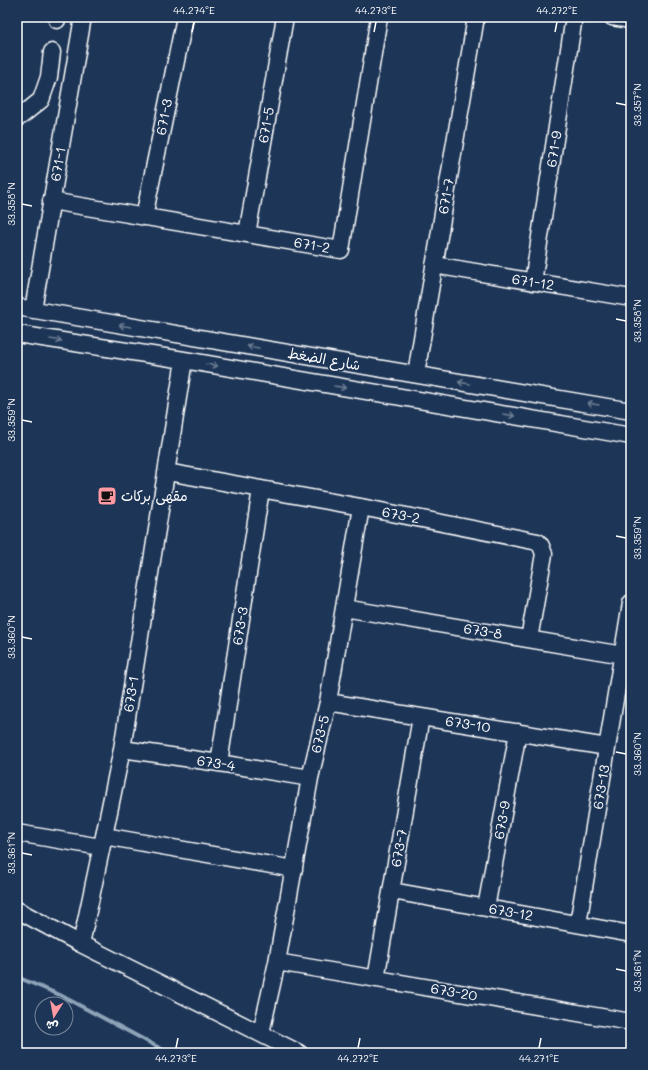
<svg xmlns="http://www.w3.org/2000/svg" width="648" height="1070" viewBox="0 0 648 1070" font-family="Mali,'Playpen Sans Arabic',sans-serif">
	<rect width="100%" height="100%" fill="#1d3557"/>
	<filter id="ink" filterUnits="userSpaceOnUse"><feTurbulence type="fractalNoise" baseFrequency=".025" numOctaves="2"/><feDisplacementMap in="SourceGraphic" scale="8" xChannelSelector="R" yChannelSelector="G"/><feConvolveMatrix kernelMatrix="1 2 1 2 8 2 1 2 1" color-interpolation-filters="sRGB"/></filter>
	<g filter="url(#ink)">
		<g fill="none" stroke-linecap="round" stroke-linejoin="round">
			<path stroke="#8ea4b8" stroke-width="4" d="M17,977L60,995L169,1053"/>
			<defs>
				<path id="minor" d="M612,17L631,20
					M57,20V17
					M17,118L21,116L41,100L49,77L52,52
					M51,201L341,250L379,17
					M144,217L185,17
					M247,234L285,17
					M434,265L631,298
					M533,282L574,17
					M17,307L631,411
					M33,310L83,17
					M17,334L184,360L631,436
					M184,360L122,749L104,836L294,869
					M416,374L476,17
					M167,472L361,507L538,542L541,546L544,554L529,639
					M344,608L623,655
					M328,702L607,747
					M122,749L219,763L310,778
					M219,763L261,489
					M17,833L101,847
					M392,891L631,934
					M486,908L518,732
					M17,910L81,944L299,1053
					M578,924L631,603
					M81,944L104,836
					M277,962L631,1022
					M376,979L421,717
					M261,1033L277,962L310,778L328,702L361,507"/>
			</defs>
			<use href="#minor" stroke="#fff" stroke-width="19"/>
			<use href="#minor" stroke="#1d3557" stroke-width="16"/>
		</g>
		<defs><path id="oneway-shaft" d="M-6 0H5M1.5-3L5.5 0L1.5 3" fill="none" stroke-width="1.6" stroke-linecap="round" stroke-linejoin="round"/></defs>
		<g stroke="#6c7c92">
			<use href="#oneway-shaft" transform="translate(125 326) rotate(-171)"/>
			<use href="#oneway-shaft" transform="translate(56 340) rotate(9)"/>
			<use href="#oneway-shaft" transform="translate(253 347) rotate(-170)"/>
			<use href="#oneway-shaft" transform="translate(212 365) rotate(10)"/>
			<use href="#oneway-shaft" transform="translate(464 383) rotate(-170)"/>
			<use href="#oneway-shaft" transform="translate(340 387) rotate(10)"/>
			<use href="#oneway-shaft" transform="translate(593 404) rotate(-170)"/>
			<use href="#oneway-shaft" transform="translate(509 415) rotate(10)"/>
		</g>
	</g>
	<path fill="none" stroke="#fff" stroke-width="1.5" d="M192,32L194,22M374,32L376,22M555,32L557,22M616,103L626,105M22,204L32,206M616,319L626,321M22,420L32,422M616,536L626,538M22,637L32,639M616,752L626,754M22,853L32,855M616,969L626,971M176,1048L178,1038M358,1048L360,1038M539,1048L541,1038"/>
	<defs>
		<symbol id="cafe-square" viewBox="-11 -11 22 22"><rect x="-9" y="-9" width="18" height="18" rx="4" fill="#ff9aa2" stroke="#1d3557"/><path d="M-5.5-4.5H6V0H3Q3 3.5 0 3.5H-2.5Q-5.5 3.5-5.5 0ZM3-3.2v2h1.7v-2ZM-6 4.5H4V6H-6Z" fill="#111"/></symbol>
	</defs>
	<g fill-rule="evenodd">
		<use href="#cafe-square" x="96" y="485" width="22" height="22"/>
	</g>
	<g text-anchor="middle" stroke-width="3.5" stroke-linejoin="round" paint-order="stroke">
		<g font-size="14" fill="#fff" stroke="#1d3557">
			<text transform="translate(164 117) rotate(-79)" y="5">671-3</text>
			<text transform="translate(266 125) rotate(-80)" y="5">671-5</text>
			<text transform="translate(554 149) rotate(-81)" y="5">671-9</text>
			<text transform="translate(58 164) rotate(-80)" y="5">671-1</text>
			<text transform="translate(446 196) rotate(-80)" y="5">671-7</text>
			<text transform="translate(312 245) rotate(10)" y="5">671-2</text>
			<text transform="translate(533 282) rotate(9)" y="5">671-12</text>
			<text transform="translate(324 359) rotate(10)" y="5">شارع الضغط</text>
			<text transform="translate(401 515) rotate(11)" y="5">673-2</text>
			<text transform="translate(240 626) rotate(-81)" y="5">673-3</text>
			<text transform="translate(483 631) rotate(9)" y="5">673-8</text>
			<text transform="translate(131 694) rotate(-81)" y="5">673-1</text>
			<text transform="translate(468 724) rotate(9)" y="5">673-10</text>
			<text transform="translate(320 734) rotate(-76)" y="5">673-5</text>
			<text transform="translate(216 763) rotate(9)" y="5">673-4</text>
			<text transform="translate(601 787) rotate(-81)" y="5">673-13</text>
			<text transform="translate(502 820) rotate(-80)" y="5">673-9</text>
			<text transform="translate(399 848) rotate(-80)" y="5">673-7</text>
			<text transform="translate(511 912) rotate(10)" y="5">673-12</text>
			<text transform="translate(454 992) rotate(10)" y="5">673-20</text>
		</g>
		<g font-size="14" fill="#fff" stroke="#1d3557" text-anchor="start">
			<text x="121" y="501">مقهى بركات</text>
		</g>
	</g>
	<rect width="648" height="1070" fill="none" stroke="#1d3557" stroke-width="44"/>
	<g transform="translate(54 1016) rotate(191)"><circle r="19" fill="#1d3557" stroke="#77869a"/>
	<path d="M0-3L7 15L0 10L-7 15Z" fill="#ff9aa2"/>
	<text y="-6" font-size="11" font-weight="bold" text-anchor="middle" fill="#ffffff">ش</text>
	</g>
	<rect x="22" y="22" width="604" height="1026" fill="none" stroke="#fff" stroke-width="1.5"/>
	<g font-size="10" text-anchor="middle" fill="#fff">
		<text x="194" y="14">44.274°E</text>
		<text x="376" y="14">44.273°E</text>
		<text x="557" y="14">44.272°E</text>
		<text transform="translate(637 105) rotate(-90)" y="4">33.357°N</text>
		<text transform="translate(11 204) rotate(-90)" y="4">33.358°N</text>
		<text transform="translate(637 321) rotate(-90)" y="4">33.358°N</text>
		<text transform="translate(11 420) rotate(-90)" y="4">33.359°N</text>
		<text transform="translate(637 538) rotate(-90)" y="4">33.359°N</text>
		<text transform="translate(11 637) rotate(-90)" y="4">33.360°N</text>
		<text transform="translate(637 754) rotate(-90)" y="4">33.360°N</text>
		<text transform="translate(11 853) rotate(-90)" y="4">33.361°N</text>
		<text transform="translate(637 971) rotate(-90)" y="4">33.361°N</text>
		<text x="176" y="1062">44.273°E</text>
		<text x="358" y="1062">44.272°E</text>
		<text x="539" y="1062">44.271°E</text>
	</g>
</svg>
